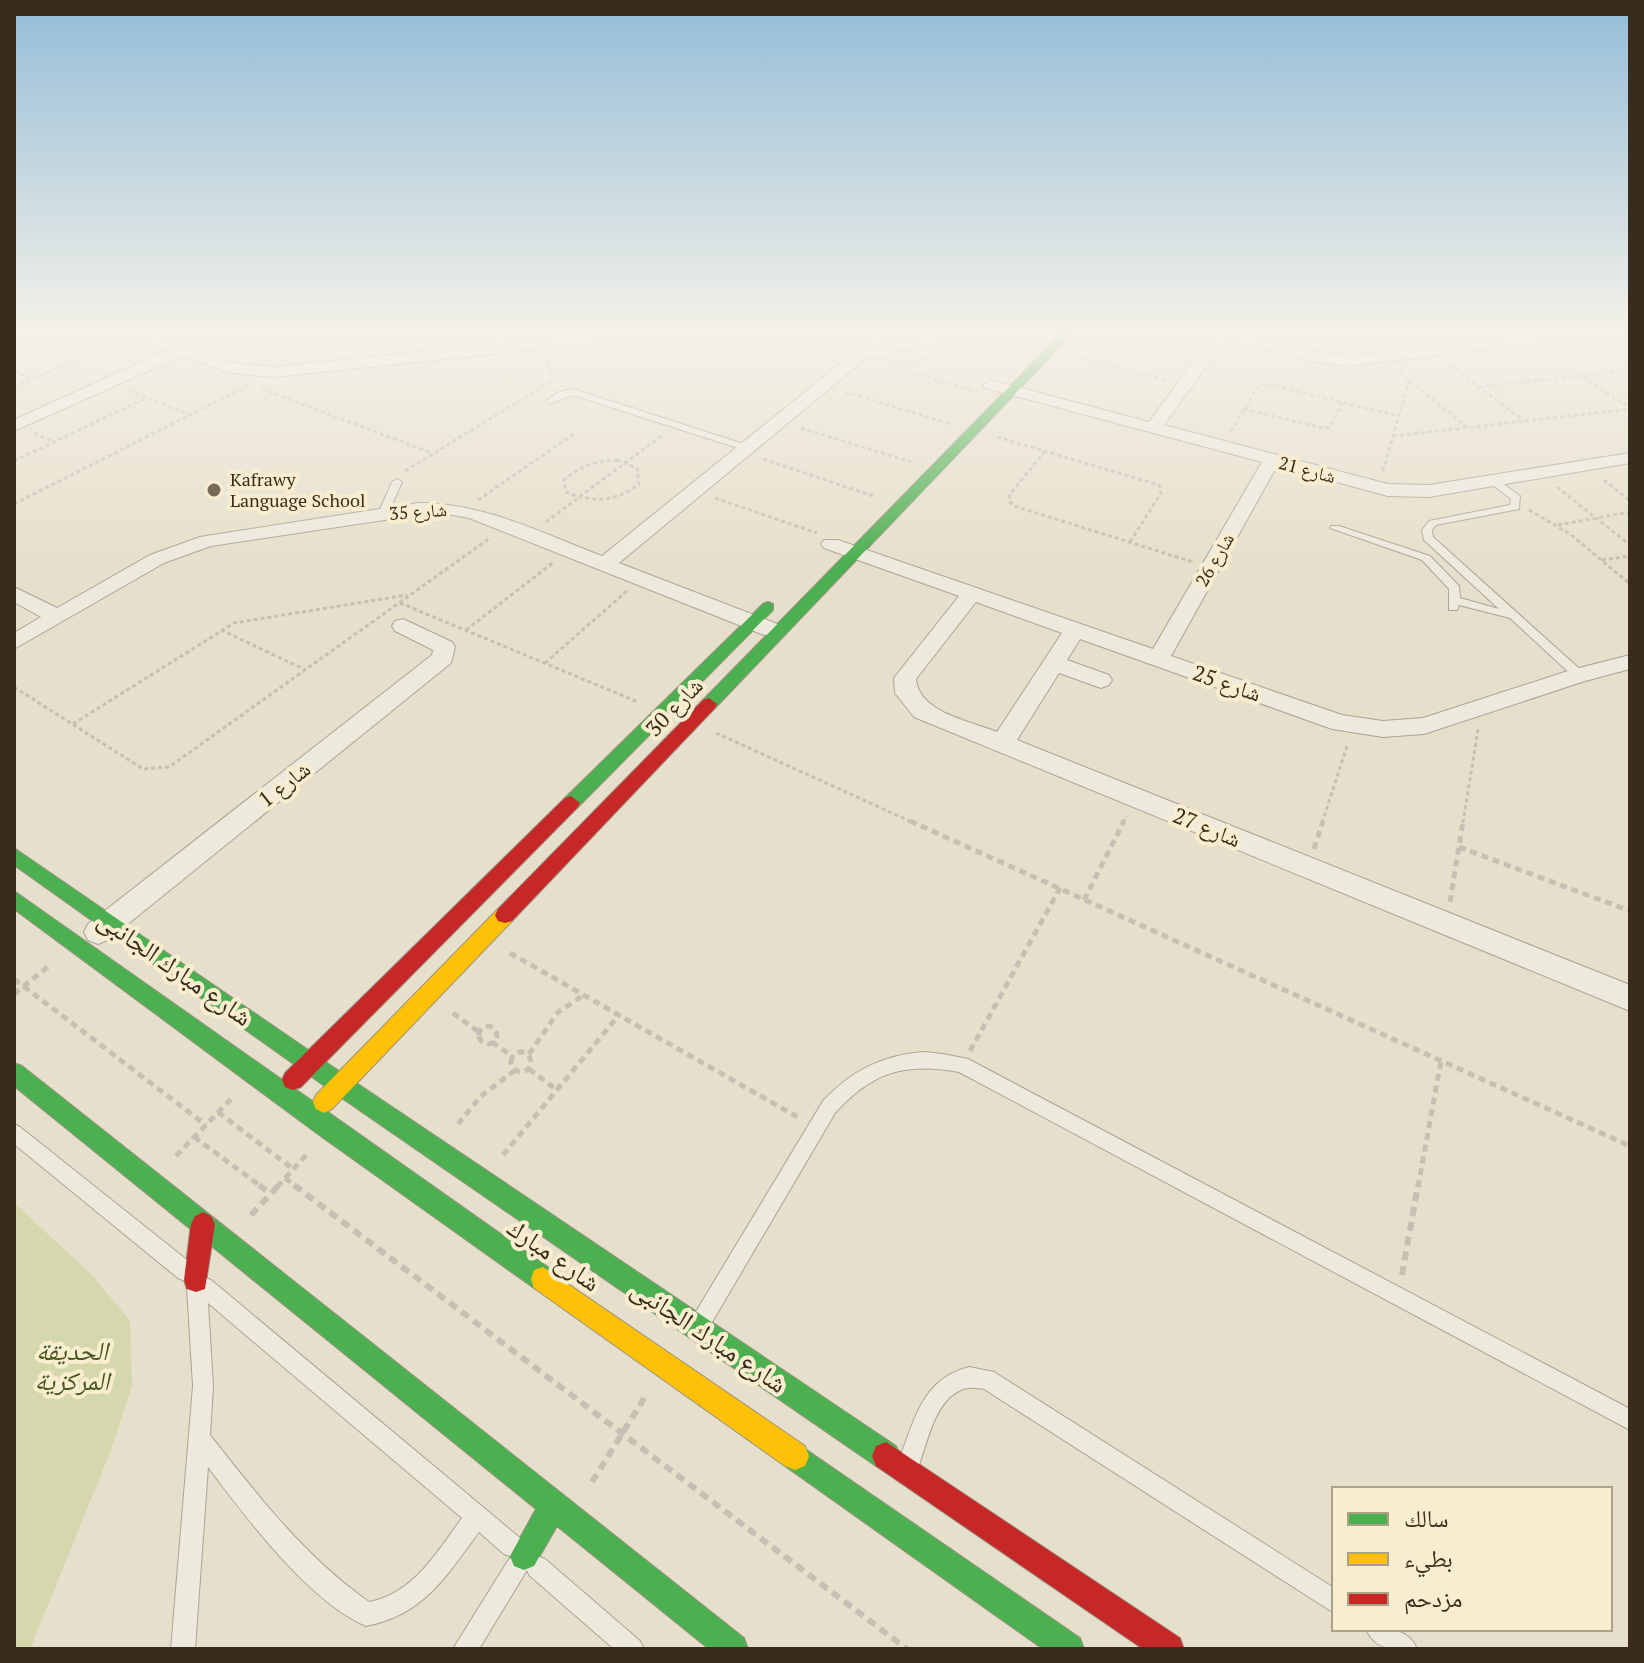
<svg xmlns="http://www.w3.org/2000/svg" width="1644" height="1663" viewBox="0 0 1644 1663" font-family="'PT Serif','Noto Naskh Arabic',serif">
	<rect width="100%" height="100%" fill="#e6dfcb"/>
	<path fill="#d5d7ac" d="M14,1203L91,1274L130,1321L132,1386L111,1450L30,1649H14Z"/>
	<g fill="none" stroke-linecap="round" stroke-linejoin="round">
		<defs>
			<path id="lane" d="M500,331L506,336L505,351L498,349L496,336L465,337L457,340L458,354L454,357L450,354V337L464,333Z
				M573,389L750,446L752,448L744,450L573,395L550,404L546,401L559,392Z
				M1489,478H1495L1520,496L1519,509L1436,525L1432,530L1433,537L1583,672L1585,675L1583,678H1575L1510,618L1459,605L1457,610H1449V589L1422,560L1330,528L1331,526H1339L1430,556L1459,586L1460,598L1499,609L1424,540L1422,530L1429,521L1510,505L1511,499L1489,482Z
				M397,479L402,482L388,514L379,516L378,514L392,482Z
				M924,1052L943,1054L968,1059L1630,1409V1430L959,1072C905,1062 872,1072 835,1113L708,1329L701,1332L694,1329L691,1322L694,1315L823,1101C851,1071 882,1055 924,1052Z
				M14,1124L20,1127L192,1264L195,1271L192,1278L185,1281L178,1278L14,1144Z
				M204,1277L211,1280L520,1538L523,1546L520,1554L512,1557L504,1554L479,1532C446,1576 424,1615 366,1626C310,1603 244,1515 208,1467L195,1649H171L193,1386L187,1288L190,1281ZM208,1303L462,1518C437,1552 413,1594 369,1602C305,1557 258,1496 210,1435L213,1386Z
				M969,1367L994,1372L1334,1588V1613L984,1389C975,1388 967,1386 959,1391C934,1403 927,1444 918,1468L910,1471L902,1468L899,1460C915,1419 922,1379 969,1367Z
				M517,1556L525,1559L527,1564L529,1559L537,1556L545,1559L640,1641L644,1649H614L529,1575L527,1570L479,1649H453L509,1559Z
				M1366,1629C1387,1629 1408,1627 1417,1649C1396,1649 1376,1652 1366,1629Z"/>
			<path id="street" d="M121,331H142L233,363L274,367L621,331H671L663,336L274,377L231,373L182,356L14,431V420L167,350Z
				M876,331H890L887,339L878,347C894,352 911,357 924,344L898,331H921L940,343L935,352C914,366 893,361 870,355L619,563L780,625L783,630L780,635H764L469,518L452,515H418L211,546L164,563L14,649V633L41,617L14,602V587L57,608L150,555L200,537L418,503C484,503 542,533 602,556L862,346Z
				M1216,331H1231L1311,351L1348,356L1561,331H1585L1560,341L1348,366L1311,361L1226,339L1164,425L1388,484L1429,485L1630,453V463L1429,497L1388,496L1277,466L1171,656L1342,715L1383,721L1423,718L1571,670L1630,655V669L1585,681L1424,734L1383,737L1332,729L1080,639L1067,660L1109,675L1112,680L1109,685L1101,688L1059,673L1017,740L1630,985V1011L914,717L895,693L894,678L959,596L824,548L821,544L824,540H838L1153,649L1262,462L985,388L983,385L991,380L1149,422ZM976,602L1062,633L997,732C971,721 919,713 916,679Z
				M403,619L452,642L455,647L451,663L108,940L98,944L88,940L84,932L88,924L432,655L433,650L395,631L392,626L395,621Z"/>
			<path id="fast" d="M1064,331H1075L715,708H703L701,704L703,700Z
				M768,602L773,604V610L577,808H565L562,803L565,798L763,604Z
				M14,848L349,1078L896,1446L900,1456L896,1466L886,1470L876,1466L333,1092L14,865Z
				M14,891L552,1270L555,1279L552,1288L543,1291L534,1288L322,1137L14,909Z
				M14,1063L22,1066L744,1638L748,1649H709L557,1526L534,1566L524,1570L514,1566L510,1556L536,1509L14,1086Z
				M795,1442L1080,1638L1084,1649H1043L785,1466L781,1456L785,1446Z"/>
			<path id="slow" d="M505,907L512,909L515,915L512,921L332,1109L324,1113L316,1109L313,1102L316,1095L498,909Z
				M543,1267L805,1446L809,1456L805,1466L795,1470L785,1466L534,1288L531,1279L534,1270Z"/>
			<path id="jam" d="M709,698L717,704L715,708L512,921L505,923L498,921L495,915L498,909L703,700Z
				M571,796L580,803L577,808L301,1087L293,1090L285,1087L282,1080L285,1073L565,798Z
				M203,1212L211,1216L215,1224L205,1289L196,1292L187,1289L184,1280L191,1224L195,1216Z
				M886,1442L1180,1638L1184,1649H1143L876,1466L872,1456L876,1446Z"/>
		</defs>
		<use href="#lane" stroke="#aba395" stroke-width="2"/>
		<use href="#street" stroke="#aba395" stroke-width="2"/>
		<use href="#fast" stroke="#9b9384" stroke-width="2"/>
		<use href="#slow" stroke="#9b9384" stroke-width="2"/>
		<use href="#jam" stroke="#9b9384" stroke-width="2"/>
		<path stroke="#c6c0b4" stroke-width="3" stroke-dasharray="4 3" stroke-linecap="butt" d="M276,331L312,337L372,331
			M1592,336L1630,344
			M948,339L958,331
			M1073,356L1165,380
			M546,358L553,385
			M1450,365L1523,420
			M14,371L32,379
			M1399,372L1468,428
			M913,373L974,391
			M1582,377L1630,408
			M14,387L118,341
			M1478,387L1623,371L1627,367V343
			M262,389L432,453
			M129,391L190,415
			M845,392L951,424
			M1244,409L1323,428L1330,427L1343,402
			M801,428L911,462
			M1231,431L1258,387L1266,384L1399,416
			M34,433L54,442
			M1393,436L1630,409
			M997,437L1159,485L1161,493L1130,542
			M1045,451L1010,494L1009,501L1014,506L1193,562
			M763,459L876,497
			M617,460L637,468L639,484C617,502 592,503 566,492L564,480C580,466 596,461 617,460Z
			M14,461L146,398
			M405,471L550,382
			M1383,471L1409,381
			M1604,480L1630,501
			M1557,487L1630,545
			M715,498L817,533
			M478,500L575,433
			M14,504L247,386
			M1529,510L1570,534L1630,584
			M546,522L661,436
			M1558,525L1630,512
			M1602,560L1630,556
			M400,603L638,702
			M221,630L306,670
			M466,630L554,562
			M545,663L627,591
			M14,687L143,769L169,767L490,538
			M73,724L234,623L407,595
			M716,733L914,823
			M1123,823L1126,816
			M1322,823L1348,743
			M1463,823L1478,729"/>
		<path stroke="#c6c0b4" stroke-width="5" stroke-dasharray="7 5" stroke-linecap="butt" d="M910,821L1630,1146
			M1459,847L1630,911
			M1314,849L1323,821
			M1084,900L1124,821
			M1450,902L1463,821
			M510,953L801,1119
			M14,979L206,1125
			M14,994L49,966
			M453,1013L479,1032
			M479 1035a9 9 0 1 1 18 0a9 9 0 1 1-18 0Z
			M492,1042L513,1057
			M970,1051L1060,888
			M511 1062a10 10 0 1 1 20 0a10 10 0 1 1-20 0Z
			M529,1054L558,1012L584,995
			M529,1069L557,1090
			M218,1112L293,1169
			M458,1124L481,1096L514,1071
			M194,1137L262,1187
			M503,1155L619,1015
			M176,1156L231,1099
			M285,1178L297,1187
			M277,1187L307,1154
			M1418,1187L1441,1061"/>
		<path stroke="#c6c0b4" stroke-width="6" stroke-dasharray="9 6" stroke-linecap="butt" d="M259,1185L271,1194
			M294,1185L907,1649
			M251,1215L279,1185
			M1402,1275L1418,1185
			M592,1482L645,1397"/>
		<use href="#lane" fill="#eee9dd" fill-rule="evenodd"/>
		<use href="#street" fill="#eee9dd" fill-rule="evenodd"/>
		<use href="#fast" fill="#4caf50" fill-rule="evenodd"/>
		<use href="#slow" fill="#ffc107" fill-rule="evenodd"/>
		<use href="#jam" fill="#c62828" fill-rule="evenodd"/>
	</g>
	<linearGradient id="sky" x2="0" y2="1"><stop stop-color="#94bdd8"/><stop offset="0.59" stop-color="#f4f1e8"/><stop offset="1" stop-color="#f4f1e8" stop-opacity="0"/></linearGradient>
	<rect width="1644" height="564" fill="url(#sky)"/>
	<circle fill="#766b59" stroke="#f8eecf" stroke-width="3" cx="214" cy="490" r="8"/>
	<g text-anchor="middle" stroke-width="8" stroke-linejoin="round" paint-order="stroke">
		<g font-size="18" fill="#3a2c1c" stroke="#f8eecf">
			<text transform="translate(1307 470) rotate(15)" y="6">شارع 21</text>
			<text transform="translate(418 512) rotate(-4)" y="6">شارع 35</text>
			<text transform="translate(1215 560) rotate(-60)" y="6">شارع 26</text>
		</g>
		<g font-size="18" fill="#3a2c1c" stroke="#f8eecf" text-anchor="start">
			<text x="230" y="486">Kafrawy<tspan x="230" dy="21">Language School</tspan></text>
		</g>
		<g font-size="22" fill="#3a2c1c" stroke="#f8eecf">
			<text transform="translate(1227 683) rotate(19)" y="8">شارع 25</text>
			<text transform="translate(674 707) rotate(-46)" y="8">شارع 30</text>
			<text transform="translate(284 784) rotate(-38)" y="8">شارع 1</text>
			<text transform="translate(1207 827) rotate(22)" y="8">شارع 27</text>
		</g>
		<g font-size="26" fill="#3a2c1c" stroke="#f8eecf">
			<text transform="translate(175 968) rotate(35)" y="9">شارع مبارك الجانبى</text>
			<text transform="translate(554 1255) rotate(35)" y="9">شارع مبارك</text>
			<text transform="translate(709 1336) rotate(34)" y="9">شارع مبارك الجانبى</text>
		</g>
		<g font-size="26" font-style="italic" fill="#485820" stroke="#f8eecf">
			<text x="72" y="1360">الحديقة<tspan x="72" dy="30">المركزية</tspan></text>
		</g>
	</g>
	<rect width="1644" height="1663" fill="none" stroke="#3a2c1c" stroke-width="32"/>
	<rect x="1332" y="1487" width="280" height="144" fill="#f8eecf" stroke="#aca087" stroke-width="2"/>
	<rect x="1348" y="1513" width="40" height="12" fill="#4caf50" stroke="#aca087" stroke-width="2"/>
	<text x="1404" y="1527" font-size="24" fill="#3a2c1c">سالك</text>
	<rect x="1348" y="1553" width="40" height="12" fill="#ffc107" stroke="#aca087" stroke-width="2"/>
	<text x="1404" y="1567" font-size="24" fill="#3a2c1c">بطيء</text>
	<rect x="1348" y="1593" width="40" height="12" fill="#c62828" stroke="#aca087" stroke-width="2"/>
	<text x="1404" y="1607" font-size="24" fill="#3a2c1c">مزدحم</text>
</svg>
